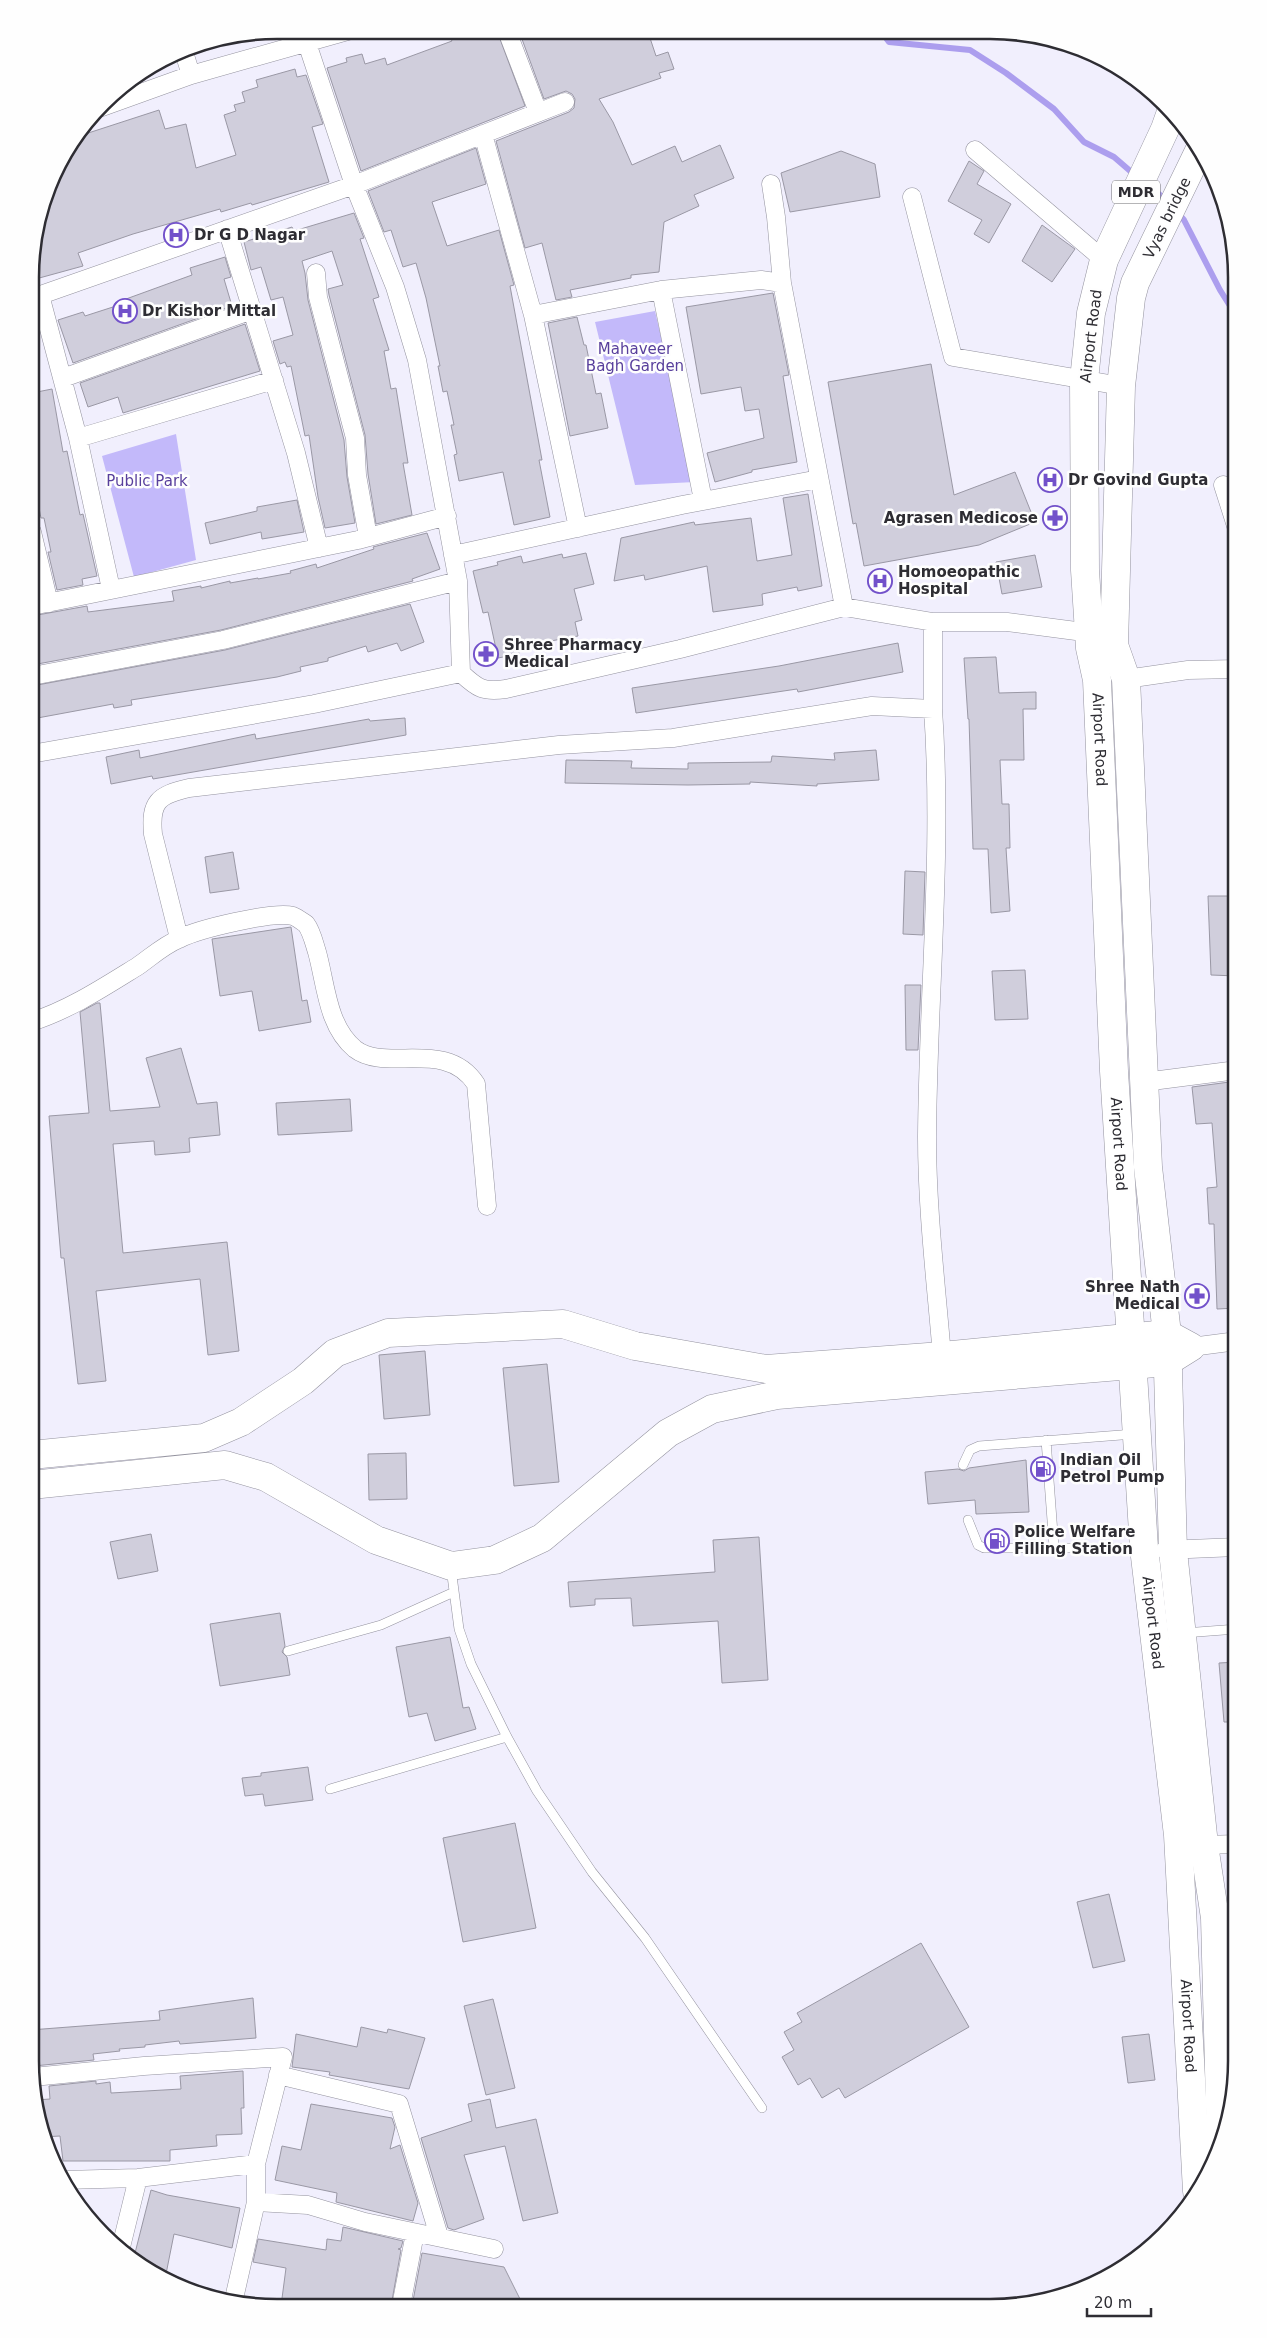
<svg xmlns="http://www.w3.org/2000/svg" width="1267" height="2338" viewBox="0 0 1267 2338" font-family="'DejaVu Sans',sans-serif">
	<rect width="100%" height="100%" fill="#f1effd"/>
	<path fill="#c3b9fa" d="M655,311L695,482L635,485L595,322Z
		M176,434L196,560L134,577L102,456Z"/>
	<g fill="none" stroke-linecap="round" stroke-linejoin="round">
		<path stroke="#ac9eee" stroke-width="6" d="M883,34L889,42L970,50L1006,73L1054,109L1084,142L1114,157L1136,176
			M1146,183L1167,201
			M1177,212L1184,220L1220,290L1237,317"/>
	</g>
	<path fill="#d0cedc" stroke="#9a98a5" d="M447,31H497L525,106L361,171L327,68L347,62L346,58L362,54L365,64L385,58L387,65L452,41Z
		M519,31L648,32L656,56L668,52L674,69L659,73L661,78L599,99L613,122L632,165L675,146L682,162L720,145L734,178L694,195L699,206L664,222L659,272L631,275V278L570,290L572,297L556,300L542,243L525,248L496,141L569,112L574,108L575,99L572,94L566,91L544,99Z
		M295,69L297,77L306,75L323,124L312,127L329,182L252,205L251,203L221,212L220,209L133,234L78,253L83,266L32,280V245L56,167L79,136L159,110L165,129L186,124L196,168L236,155L224,115L236,111L234,105L245,102L242,92L258,87L256,80Z
		M476,148L486,184L432,202L447,246L499,230L514,285L510,286L542,460H539L550,517L514,525L503,472L459,481L454,455L457,454L451,425H454L447,391L443,392L438,366H440L426,298L416,263L403,267L391,230L384,232L368,191Z
		M841,151L875,164L880,197L790,212L781,173Z
		M969,161L984,171L977,184L1011,204L989,243L974,234L982,220L948,201Z
		M354,213L364,238L360,239L379,297L373,299L389,350L384,351L391,389L396,388L408,463H403L412,515L376,524L368,474L365,435L329,295L328,289L343,285L332,251L302,261L305,273L308,300L344,440L347,477L355,523L325,528L318,497L309,435L305,436L291,366L287,367L285,362L280,364L273,341L293,335L283,297L271,300L261,267L251,270L244,242L292,227L294,231Z
		M1042,225L1075,249L1052,282L1022,261Z
		M225,257L231,277L224,279L232,306L73,363L58,320L83,312L85,316L116,306L115,303L192,275L190,268Z
		M773,293L789,375L783,376L797,462L752,470V472L715,482L707,453L764,438L759,409L745,411L741,387L701,394L686,307Z
		M577,317L584,345H586L596,394L601,393L608,428L570,436L548,323Z
		M245,324L260,371L123,413L118,397L88,407L80,383Z
		M931,364L954,495L1015,472L1035,522L979,545L864,566L856,523L853,524L828,382Z
		M52,389L63,452L67,451L80,515L83,514L97,576L82,579L83,585L57,590L48,552H51L44,518H41L32,474V393Z
		M808,494L822,586L798,591L797,587L762,594L763,605L713,612L707,566L645,580L644,575L614,581L621,538L694,522L695,525L751,518L757,561L792,555L783,498Z
		M297,500L304,532L262,539L261,532L210,544L205,523L257,511V507Z
		M427,533L440,569L412,579L413,581L221,630L32,665V616L87,606L88,612L174,601L172,591L201,586V588L230,581V583L258,578V579L291,573L290,571L316,564L317,568L374,549L373,547Z
		M586,553L594,584L574,589L582,620L575,622L578,636L518,647L519,654L498,658L488,612L483,613L473,571L498,565L497,562L521,556L523,563L562,554L563,558Z
		M1035,555L1042,587L1002,594L996,562Z
		M410,604L424,642L401,651L397,643L368,652L366,646L328,658V661L300,667L301,671L277,677L131,700L132,705L114,708L113,704L32,719V686L225,650Z
		M898,643L903,672L798,692L797,689L636,713L632,688L779,666Z
		M996,657L999,693L1036,692V709H1023L1024,760H1000L1002,804H1009L1010,848H1006L1010,911L991,913L988,849H973L969,719H968L964,658Z
		M405,718L406,735L153,779L152,776L111,784L106,757L139,750L140,758L255,734L256,739L369,719L370,721Z
		M876,750L879,780L817,784V786L750,782V784L688,785L565,783L566,760L632,761L631,768L688,769V763L771,762L772,756L835,760L834,753Z
		M233,852L239,889L210,893L205,857Z
		M905,871L925,872L923,935L903,934Z
		M1208,896H1237V976L1211,975Z
		M291,927L302,1001L307,1000L311,1022L259,1031L252,991L220,996L212,939Z
		M1025,970L1028,1019L995,1020L992,971Z
		M905,985H921L918,1050H906Z
		M97,1003H100L110,1111L160,1107L146,1058L181,1048L197,1104L217,1102L220,1135L189,1138L190,1152L155,1155L154,1141L113,1144L123,1253L227,1242L239,1351L208,1355L200,1279L96,1291L106,1381L78,1384L64,1258H61L49,1116L89,1113L80,1012Z
		M1237,1081V1308L1217,1309L1214,1224H1209L1207,1188L1217,1187L1212,1123L1196,1124L1192,1087Z
		M350,1099L352,1131L278,1135L276,1103Z
		M425,1351L430,1415L384,1419L379,1355Z
		M547,1364L559,1482L514,1486L503,1368Z
		M406,1453L407,1499L369,1500L368,1454Z
		M1026,1460L1029,1512L976,1514L975,1500L928,1504L925,1472L958,1469L964,1471L969,1468Z
		M151,1534L158,1571L118,1579L110,1542Z
		M759,1537L768,1680L722,1683L718,1621L633,1626L631,1598L595,1599V1605L570,1607L568,1582L715,1572L713,1540Z
		M280,1613L285,1646L282,1652L287,1657L290,1675L220,1686L210,1624Z
		M450,1637L463,1708L469,1707L476,1729L435,1741L427,1713L409,1717L396,1647Z
		M1237,1662V1722H1224L1219,1663Z
		M308,1767L313,1800L265,1806L263,1794L245,1796L242,1778L261,1776V1773Z
		M515,1823L536,1928L463,1942L443,1838Z
		M1109,1894L1125,1961L1093,1968L1077,1902Z
		M921,1943L969,2027L845,2098L839,2088L822,2098L810,2078L798,2085L782,2057L794,2050L784,2032L802,2022L797,2013Z
		M253,1998L256,2038L180,2044L179,2041L145,2045V2047L119,2049L120,2051L93,2054L94,2060L34,2066L30,2030L160,2020L159,2011Z
		M493,1999L515,2088L486,2095L464,2006Z
		M361,2027L387,2033L388,2029L425,2038L409,2089L329,2075L330,2072L292,2067L296,2034L357,2047Z
		M1149,2034L1155,2080L1128,2083L1122,2037Z
		M243,2071L244,2108H241L242,2134L216,2135L217,2146L170,2150V2161H63L60,2136L43,2137L36,2100L50,2099L49,2086L96,2081V2084L110,2082L111,2093L181,2089L180,2076Z
		M490,2099L496,2128L536,2119L558,2213L523,2221L505,2146L464,2155L484,2219L454,2230L448,2228L421,2138L472,2121L468,2104Z
		M311,2104L392,2118L395,2127L390,2149L400,2145L418,2203L413,2221L336,2202L337,2193L275,2180L282,2146L301,2150Z
		M151,2190L167,2195L240,2208L232,2248L174,2234L165,2279L133,2261Z
		M343,2227L403,2241L401,2248L398,2249L401,2250L391,2306H281L286,2268L253,2262L258,2239L326,2250L327,2239L341,2241Z
		M422,2253L504,2267L524,2307L412,2306Z"/>
	<g fill="none" stroke-linecap="round" stroke-linejoin="round">
		<defs>
			<path id="service" d="M1046,1440L1054,1547
				M963,1465L970,1450L979,1446L1134,1434
				M968,1520L978,1545L984,1548H1141
				M451,1568L459,1629L471,1664L507,1737L537,1791L592,1872L645,1938L762,2108
				M1184,1633L1237,1629
				M288,1651L381,1625L454,1592
				M330,1789L507,1737"/>
			<path id="minor" d="M507,31L538,112
				M307,43L354,185L395,287L417,360L458,581L461,673C478,689 483,692 506,689L680,649L844,607L933,622H1007L1099,634
				M183,49L191,75
				M102,107L191,75L351,30
				M483,134L533,315L578,528
				M975,150L1104,260
				M771,184L776,217L782,283L844,607
				M912,197L953,357L1121,386
				M227,229L296,453L319,548
				M316,273L318,297L355,438L357,475L368,537
				M661,290L703,500
				M40,295L78,438L111,589
				M32,298L354,185L565,102
				M533,315L661,290L761,280L782,283
				M63,378L252,310
				M78,438L274,380
				M1223,485L1237,529
				M32,532L49,603
				M453,555L682,505L819,479
				M32,606L358,540L447,516
				M32,676L223,640L458,581
				M1126,679L1188,670L1237,669
				M933,709V622
				M31,754L314,704L461,673
				M179,938L153,834C150,802 158,795 189,788L559,745L673,738L872,706L933,709C943,852 928,994 927,1137C927,1210 936,1283 942,1356
				M31,1022C69,1010 104,987 138,966C151,957 164,945 179,939C198,929 273,911 293,916C296,917 303,922 306,924C312,932 314,943 317,952C326,984 327,1026 355,1049C386,1073 446,1038 476,1084L487,1206
				M1144,1082L1237,1070
				M1191,1347L1237,1341
				M1165,1550L1237,1547
				M1204,1845L1237,1844
				M1218,1984H1236
				M278,2075L399,2104L439,2236
				M33,2077L144,2066L283,2057L256,2164V2202L233,2303
				M64,2180L138,2178L256,2164
				M256,2202L308,2205L365,2222L494,2249
				M120,2251L138,2178
				M401,2306L415,2233"/>
			<g id="primary">
				<path id="s1" d="M1171,112L1165,129L1104,260L1091,313L1084,380L1085,570L1090,648L1097,680L1114,1071L1144,1548L1178,1835L1197,2191"/>
				<path d="M1200,149L1135,283L1131,298L1121,386L1114,645L1126,679L1148,1167L1167,1334L1173,1551L1204,1845L1215,1918L1221,2145"/>
				<path d="M31,1485L225,1465L266,1477L376,1540L451,1566L495,1560L542,1538L668,1433L712,1409L777,1395L1167,1362L1191,1347L1167,1334L942,1356L766,1369L635,1346L563,1324L388,1333L335,1353L303,1381L241,1422L204,1438L31,1455"/>
			</g>
		</defs>
		<use href="#service" stroke="#94939f" stroke-width="10"/>
		<use href="#minor" stroke="#94939f" stroke-width="19"/>
		<use href="#primary" stroke="#94939f" stroke-width="29"/>
		<use href="#service" stroke="#fff" stroke-width="9"/>
		<use href="#minor" stroke="#fff" stroke-width="18"/>
		<use href="#primary" stroke="#fff" stroke-width="28"/>
	</g>
	<defs>
		<symbol id="hospital-ring" viewBox="-11 -11 22 22"><circle r="9.5" fill="#fefefe" stroke="#7251ca" stroke-width="1.5"/><path d="M-5-5h3v3.5h4V-5h3V5h-3V1.5h-4V5h-3Z" fill="#7251ca"/></symbol>
		<symbol id="pharmacy-ring" viewBox="-11 -11 22 22"><circle r="9.5" fill="#fefefe" stroke="#7251ca" stroke-width="1.5"/><path d="M-2-6h4v4h4v4h-4v4h-4v-4h-4v-4h4Z" fill="#7251ca"/></symbol>
		<symbol id="fuel-ring" viewBox="-11 -11 22 22"><circle r="9.5" fill="#fefefe" stroke="#7251ca" stroke-width="1.5"/><path d="M-5.5-6h7V0h2V4h1.3V-2.5L3-4.5l.8-.8L6-3V5H2.5V1h-1V6h-7ZM-4.2-4.7v3.2H.2V-4.7Z" fill="#7251ca"/></symbol>
	</defs>
	<g fill-rule="evenodd">
		<use href="#hospital-ring" x="162" y="221" width="28" height="28"/>
		<use href="#hospital-ring" x="111" y="297" width="28" height="28"/>
		<use href="#hospital-ring" x="1036" y="466" width="28" height="28"/>
		<use href="#pharmacy-ring" x="1041" y="504" width="28" height="28"/>
		<use href="#hospital-ring" x="866" y="567" width="28" height="28"/>
		<use href="#pharmacy-ring" x="472" y="640" width="28" height="28"/>
		<use href="#pharmacy-ring" x="1183" y="1282" width="28" height="28"/>
		<use href="#fuel-ring" x="1029" y="1455" width="28" height="28"/>
		<use href="#fuel-ring" x="983" y="1527" width="28" height="28"/>
	</g>
	<g text-anchor="middle" stroke-width="5" stroke-linejoin="round" paint-order="stroke">
		<rect fill="#fefefe" stroke="#6c6c70" stroke-width="1" x="1112" y="180.5" width="48" height="23" rx="4"/>
		<g font-size="14" font-weight="bold" fill="#2e2d33">
			<text x="1136" y="197">MDR</text>
		</g>
		<g font-size="15" fill="#2e2d33" stroke="#fefefe">
			<text transform="translate(1167 218) rotate(-64)" y="5">Vyas bridge</text>
			<text transform="translate(1091 336) rotate(-83)" y="5">Airport Road</text>
			<text dy="5" stroke="none"><textPath href="#s1" startOffset="645">Airport Road</textPath></text>
			<text dy="5" stroke="none"><textPath href="#s1" startOffset="1050">Airport Road</textPath></text>
			<text dy="5" stroke="none"><textPath href="#s1" startOffset="1530">Airport Road</textPath></text>
			<text dy="5" stroke="none"><textPath href="#s1" startOffset="1935">Airport Road</textPath></text>
		</g>
		<g font-size="15" font-weight="bold" fill="#2e2d33" stroke="#fefefe" text-anchor="start">
			<text x="194" y="240">Dr G D Nagar</text>
			<text x="142" y="316">Dr Kishor Mittal</text>
			<text x="1068" y="485">Dr Govind Gupta</text>
			<text x="1038" y="523" text-anchor="end">Agrasen Medicose</text>
			<text x="898" y="577">Homoeopathic<tspan x="898" dy="17">Hospital</tspan></text>
			<text x="504" y="650">Shree Pharmacy<tspan x="504" dy="17">Medical</tspan></text>
			<text x="1180" y="1292" text-anchor="end">Shree Nath<tspan x="1180" dy="17">Medical</tspan></text>
			<text x="1060" y="1465">Indian Oil<tspan x="1060" dy="17">Petrol Pump</tspan></text>
			<text x="1014" y="1537">Police Welfare<tspan x="1014" dy="17">Filling Station</tspan></text>
		</g>
		<g font-size="15" fill="#583f9c" stroke="#fefefe">
			<text x="635" y="354">Mahaveer<tspan x="635" dy="17">Bagh Garden</tspan></text>
			<text x="147" y="486">Public Park</text>
		</g>
	</g>
	<path d="M0 0H1267V2338H0ZM277 39H990A238 238 0 0 1 1228 277V2061A238 238 0 0 1 990 2299H277A238 238 0 0 1 39 2061V277A238 238 0 0 1 277 39Z" fill="#fefefe" fill-rule="evenodd"/>
	<path fill="none" stroke="#2e2d33" stroke-width="2.5" d="M277 39H990A238 238 0 0 1 1228 277V2061A238 238 0 0 1 990 2299H277A238 238 0 0 1 39 2061V277A238 238 0 0 1 277 39Z"/>
	<path d="M1087 2308v8h64v-8" fill="none" stroke="#2e2d33" stroke-width="2.5"/>
	<text x="1094" y="2308" font-size="15" fill="#2e2d33" stroke="#fefefe" stroke-width="4" paint-order="stroke">20 m</text>
</svg>
